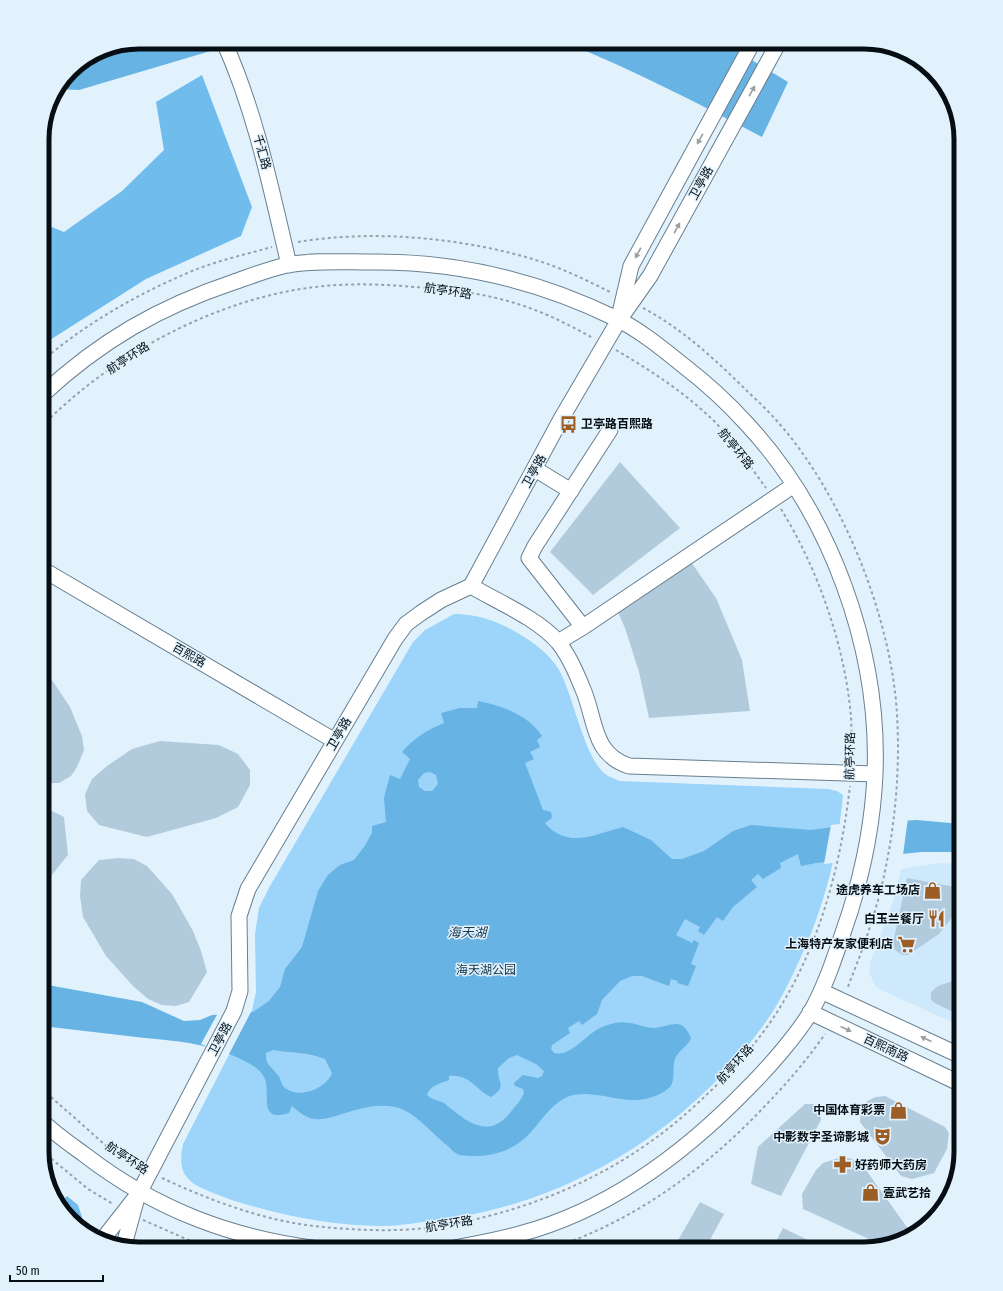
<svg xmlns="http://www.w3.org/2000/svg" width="1003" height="1291" viewBox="0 0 1003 1291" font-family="'Fira Sans Condensed','Noto Sans SC',sans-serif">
	<rect width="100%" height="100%" fill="#e2f2fd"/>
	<path fill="#cee9fc" d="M939,863L961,864V1026L883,991L875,986L869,972L870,963L893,902L901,869Z"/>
	<path fill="#9cd4fa" d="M454,614C476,614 495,620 514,631C532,641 549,653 559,670C574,696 585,763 608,776C612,778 616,779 620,781L828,789L837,791L843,795C837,861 822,915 793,974C785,991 776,1008 765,1023C685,1134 560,1209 423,1222C409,1224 395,1226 381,1226C338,1226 294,1218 252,1206C240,1203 228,1199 216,1194C189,1184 176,1176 183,1144L252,1010L256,992L255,934L259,908L270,886L413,642L425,630Z"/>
	<path fill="#70bced" d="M202,75L252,207L241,236L146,279L42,345V223L64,232L122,191L164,150L156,102Z
		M67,1196L78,1205L82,1217L78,1224L58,1205Z"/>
	<path fill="#67b3e4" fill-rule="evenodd" d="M140,42H241L79,90L57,89L75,66L102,49Z
		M564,42H722L788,82L762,137C697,103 632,69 564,42Z
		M478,701C503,706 528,715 542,736L537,740L540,747L530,752L534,759L525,763L543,810L551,812L552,818L545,823C568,850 595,834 623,827L651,840L672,859H682L704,851L733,831L751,825L811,830L863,823L917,820L961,824V852H921L816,863L801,866L798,854L780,863L781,868L763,879L758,874L751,880L757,887L733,907L723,921L717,917L704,935L698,931L700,927L685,919L676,935L692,943L694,940L699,943L691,964L696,966L688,986L677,983L678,981L671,979L669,986L642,976H632L620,981L602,1000L597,1014L582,1025L579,1021L568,1028L570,1033L552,1045L551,1049L554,1053C571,1057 584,1036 600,1028C609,1024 620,1021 630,1023C638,1024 645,1028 654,1028C672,1026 682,1016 691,1038C688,1047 678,1050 675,1059C671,1072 678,1083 665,1091C629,1114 596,1084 565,1098C550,1106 542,1120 531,1132C514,1152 486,1159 460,1155C455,1154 451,1149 448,1146C432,1134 415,1111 395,1107C376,1103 357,1109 339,1115C332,1117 323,1120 315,1119C306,1118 299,1112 292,1106L289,1113C257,1123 271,1094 265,1079C260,1067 245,1061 234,1056C206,1043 175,1041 145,1038C111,1034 76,1030 42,1026V984L142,1002L184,1021L200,1020L212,1015L253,1012L269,1001L280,987L285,969L302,947L318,891L328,875L340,865L354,860L364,847L372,833V826L386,822L384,798L390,775L400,779L410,759L402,752C414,738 427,730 444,723L441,713L460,708H477ZM430,772L436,775L438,784L432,791H425L419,787L418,780L424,773ZM273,1050C291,1053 308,1052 325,1059L332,1073C326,1089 298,1100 284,1087C281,1084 281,1078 277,1074C271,1066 265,1065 266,1053ZM517,1055L536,1064L544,1071L542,1076L538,1078L523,1075L514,1083L515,1086L523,1089L524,1093C521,1101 515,1106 510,1113C487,1141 465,1120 444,1103C438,1100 432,1100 427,1095C429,1086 441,1083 449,1080V1076C471,1074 475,1090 491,1097C508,1086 497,1083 498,1068L509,1058Z"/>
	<path fill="#e2f2fd" d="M908,818L903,855L824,864L831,825L863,821Z
		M252,1010L228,1056L201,1044L218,1013Z"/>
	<path fill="#b1cbdd" d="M620,462L680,528L593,595L550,552Z
		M689,559L716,598L742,660L750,711L649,718L639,672L625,628L616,608Z
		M42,665L70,707L82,736L84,750L77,767L71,776L59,783H42Z
		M160,741L219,745L238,754L250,770V785L238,807L216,818L147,837L99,825L87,811L85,794L92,779L107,766L132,749Z
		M42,806L64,817L68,855L42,887Z
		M118,858L134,859L147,866L172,894L193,931L201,951L207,972L189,1002L176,1006L162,1005L148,999L133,986L106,956L83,917L80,896L81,880L99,860Z
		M907,878L961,888V906L939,934L908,955H902L895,950L893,943Z
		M961,978V1016L933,1002L931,999V992L938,986Z
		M885,1096L945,1127L949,1133L947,1149L934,1173L912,1179L901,1176L860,1122L861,1111L867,1101L876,1097Z
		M805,1104H813L820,1112L821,1120L781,1196L751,1184L758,1147Z
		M842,1157L852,1159L866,1170L909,1230L905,1237L880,1244L803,1209L802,1194L816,1170L823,1163Z
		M700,1202L724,1214L705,1249H673Z
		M783,1228L812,1242L808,1249H772Z"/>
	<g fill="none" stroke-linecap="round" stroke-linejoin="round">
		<defs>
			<path id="minor" d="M224,42C256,113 271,189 289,265
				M620,313L631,266L753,42
				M42,395C100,341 159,307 234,282C251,276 269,269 287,265C314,260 344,262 371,262C456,261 539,281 615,318C640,330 663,349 684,366C706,383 727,402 746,423C831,514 880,650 875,774C873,821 864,867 850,912C839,944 829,978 813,1008C799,1033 769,1067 748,1088C686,1152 611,1209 523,1233C499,1240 475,1244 450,1249
				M535,469L571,491
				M42,569L335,741
				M471,586C498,602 537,618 558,642C568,654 576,672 582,687C596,717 591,754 629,766L875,774
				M583,627L529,558L535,546L610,430
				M558,642L583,627L794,485
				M821,991L961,1056
				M810,1012L961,1084
				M42,1121C55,1134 70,1144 85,1155C155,1209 231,1238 319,1249
				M103,1239L139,1193L234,1011L240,991L239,916L248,889L395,639L406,624L421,613L441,600L471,586L561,419L619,320L650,276L779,42
				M124,1245L136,1201"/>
		</defs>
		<use href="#minor" stroke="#677f90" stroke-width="17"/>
		<path stroke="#95a2ac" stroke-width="2" stroke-dasharray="3 3" stroke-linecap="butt" d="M298,242C375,229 470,238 545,263C568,271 590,282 612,293
			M643,308C683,329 718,362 749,393C759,402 768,411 777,421C842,494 891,616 897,714C900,764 896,817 886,866C878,908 863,949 847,989
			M616,350C650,370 684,392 713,420C733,440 749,465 766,488
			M42,361C84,325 134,296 185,274C212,262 243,255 272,247
			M42,426C112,355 215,299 315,287C348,283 381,284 414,287C451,289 489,294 524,306C548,314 571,326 593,338
			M781,509C818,569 845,646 851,717C852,731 851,745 851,760
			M42,1089L112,1151L138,1166
			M42,1151L88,1189L113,1204
			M162,1178C209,1200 262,1220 314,1226C351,1230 390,1232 427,1228C451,1226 473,1220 496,1214C573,1193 642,1156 700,1101C729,1074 758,1043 779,1009C821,942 841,863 850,786
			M143,1220L209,1249
			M544,1249C557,1245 570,1242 582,1237C652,1208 713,1161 765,1106C787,1083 807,1060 825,1034"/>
		<use href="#minor" stroke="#fff" stroke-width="15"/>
	</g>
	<defs><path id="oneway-solid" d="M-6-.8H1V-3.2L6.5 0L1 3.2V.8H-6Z"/></defs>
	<g fill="#9b9fa1">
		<use href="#oneway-solid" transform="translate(752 91) rotate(-61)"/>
		<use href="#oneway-solid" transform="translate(700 139) rotate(119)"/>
		<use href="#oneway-solid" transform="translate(677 228) rotate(-61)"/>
		<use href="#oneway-solid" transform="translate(638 253) rotate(119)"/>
		<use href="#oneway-solid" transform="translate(846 1029) rotate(25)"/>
		<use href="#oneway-solid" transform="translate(926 1039) rotate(-155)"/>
	</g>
	<defs>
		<symbol id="bus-bare" viewBox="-9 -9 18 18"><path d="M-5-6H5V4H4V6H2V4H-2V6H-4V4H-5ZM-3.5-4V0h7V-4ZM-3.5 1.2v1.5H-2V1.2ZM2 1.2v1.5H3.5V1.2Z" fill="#9d5e26" stroke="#e2f2fd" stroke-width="2.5" paint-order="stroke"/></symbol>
		<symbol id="shop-bare" viewBox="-9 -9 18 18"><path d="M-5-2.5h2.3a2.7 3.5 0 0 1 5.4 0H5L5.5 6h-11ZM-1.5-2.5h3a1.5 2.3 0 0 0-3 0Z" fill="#9d5e26" stroke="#e2f2fd" stroke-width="2.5" paint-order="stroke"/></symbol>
		<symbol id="restaurant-bare" viewBox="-9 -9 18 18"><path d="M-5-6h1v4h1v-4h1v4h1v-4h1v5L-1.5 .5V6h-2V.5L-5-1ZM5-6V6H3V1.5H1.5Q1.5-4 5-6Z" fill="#9d5e26" stroke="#e2f2fd" stroke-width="2.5" paint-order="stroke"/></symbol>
		<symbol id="supermarket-bare" viewBox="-9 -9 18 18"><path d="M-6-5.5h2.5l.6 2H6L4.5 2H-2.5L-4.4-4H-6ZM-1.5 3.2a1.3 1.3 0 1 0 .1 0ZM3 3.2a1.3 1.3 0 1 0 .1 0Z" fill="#9d5e26" stroke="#e2f2fd" stroke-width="2.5" paint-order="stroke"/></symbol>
		<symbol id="theatre-bare" viewBox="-9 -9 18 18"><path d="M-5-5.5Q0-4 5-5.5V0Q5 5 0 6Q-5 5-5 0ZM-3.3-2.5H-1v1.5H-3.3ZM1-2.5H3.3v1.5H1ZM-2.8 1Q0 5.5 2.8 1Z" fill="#9d5e26" stroke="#e2f2fd" stroke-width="2.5" paint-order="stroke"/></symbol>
		<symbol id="pharmacy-bare" viewBox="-9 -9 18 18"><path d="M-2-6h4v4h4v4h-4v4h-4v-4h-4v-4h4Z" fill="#9d5e26" stroke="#e2f2fd" stroke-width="2.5" paint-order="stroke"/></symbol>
	</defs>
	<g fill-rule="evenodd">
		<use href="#bus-bare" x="556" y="412" width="25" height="25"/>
		<use href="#shop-bare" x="920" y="878" width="25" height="25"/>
		<use href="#restaurant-bare" x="924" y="906" width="25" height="25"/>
		<use href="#supermarket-bare" x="894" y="932" width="25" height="25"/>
		<use href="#shop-bare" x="886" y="1098" width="25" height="25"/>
		<use href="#theatre-bare" x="870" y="1124" width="25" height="25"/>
		<use href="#pharmacy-bare" x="830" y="1152" width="25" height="25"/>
		<use href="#shop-bare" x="858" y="1180" width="25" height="25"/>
	</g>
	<g text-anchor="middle" stroke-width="3" stroke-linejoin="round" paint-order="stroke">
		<g font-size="12" fill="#060e14" stroke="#e2f2fd">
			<text transform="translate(262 152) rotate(75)" y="4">千汇路</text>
			<text transform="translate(701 183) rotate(-61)" y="4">卫亭路</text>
			<text transform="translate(448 291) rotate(8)" y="4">航亭环路</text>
			<text transform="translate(128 358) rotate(-33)" y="4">航亭环路</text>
			<text transform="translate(736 449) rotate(51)" y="4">航亭环路</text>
			<text transform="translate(534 471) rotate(-61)" y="4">卫亭路</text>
			<text transform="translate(189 655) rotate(30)" y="4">百熙路</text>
			<text transform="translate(339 734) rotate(-60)" y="4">卫亭路</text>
			<text transform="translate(850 756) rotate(-89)" y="4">航亭环路</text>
			<text transform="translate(220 1039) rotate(-62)" y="4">卫亭路</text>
			<text transform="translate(886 1048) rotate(25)" y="4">百熙南路</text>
			<text transform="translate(735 1064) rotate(-48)" y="4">航亭环路</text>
			<text transform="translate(127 1158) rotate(33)" y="4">航亭环路</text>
			<text transform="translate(449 1224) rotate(-9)" y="4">航亭环路</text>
		</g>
		<g font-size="12" font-weight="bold" fill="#060e14" stroke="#e2f2fd" text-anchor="end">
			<text x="581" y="428" text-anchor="start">卫亭路百熙路</text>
			<text x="920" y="894">途虎养车工场店</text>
			<text x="924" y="923">白玉兰餐厅</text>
			<text x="893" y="948">上海特产友家便利店</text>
			<text x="885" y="1114">中国体育彩票</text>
			<text x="869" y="1141">中影数字圣谛影城</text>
			<text x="855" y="1169" text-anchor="start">好药师大药房</text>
			<text x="883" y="1197" text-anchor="start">壹武艺拾</text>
		</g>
		<g font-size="12" fill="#0f3045" stroke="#e2f2fd">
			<text x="486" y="974">海天湖公园</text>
		</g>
		<g font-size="13" font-style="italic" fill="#193a4f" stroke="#e2f2fd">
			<text x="467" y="937">海天湖</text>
		</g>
	</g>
	<path d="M0 0H1003V1291H0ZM139 49H864A90 90 0 0 1 954 139V1152A90 90 0 0 1 864 1242H139A90 90 0 0 1 49 1152V139A90 90 0 0 1 139 49Z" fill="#e2f2fd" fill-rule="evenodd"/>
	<path fill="none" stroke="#060e14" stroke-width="5" d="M139 49H864A90 90 0 0 1 954 139V1152A90 90 0 0 1 864 1242H139A90 90 0 0 1 49 1152V139A90 90 0 0 1 139 49Z"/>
	<path d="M10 1275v6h93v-6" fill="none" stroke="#060e14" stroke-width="2"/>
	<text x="16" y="1275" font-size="12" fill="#060e14" stroke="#e2f2fd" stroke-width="3" paint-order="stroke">50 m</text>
</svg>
